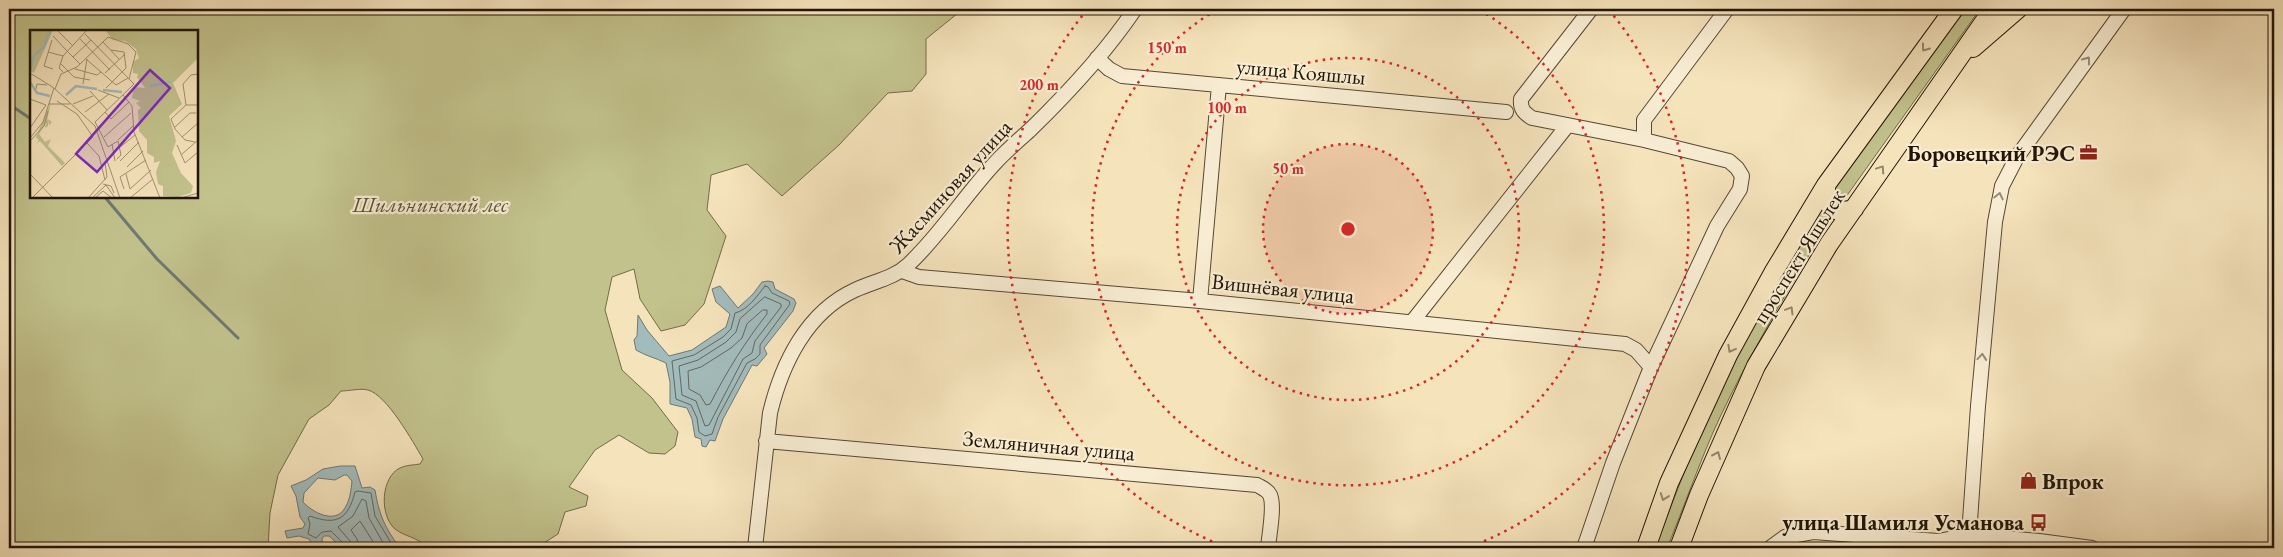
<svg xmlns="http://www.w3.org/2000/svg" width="2283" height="557" viewBox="0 0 2283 557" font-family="'EB Garamond',serif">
	<rect width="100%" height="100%" fill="#f5e3bc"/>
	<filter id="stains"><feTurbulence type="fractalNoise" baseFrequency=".004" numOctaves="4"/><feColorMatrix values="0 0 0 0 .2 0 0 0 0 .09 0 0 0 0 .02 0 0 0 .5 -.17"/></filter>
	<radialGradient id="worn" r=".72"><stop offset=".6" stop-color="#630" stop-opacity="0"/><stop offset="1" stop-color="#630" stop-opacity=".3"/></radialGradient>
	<path fill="#c2c28c" stroke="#726c49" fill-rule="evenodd" d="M9,9H963L926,39V74L912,91L888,93L839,145L782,196L747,164L711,175L707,210L726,236L704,304L685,325L661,331L640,299L634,269L612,277L605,310L622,370L652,398L678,432L675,446L665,454L649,453L619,435L595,450L569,487L588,496L586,506L565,512L558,534L536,548H428C416,536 405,537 395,529C379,515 381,477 400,468C406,465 414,465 420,464L423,459C413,442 387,395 368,390C361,388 349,391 341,391L329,405L309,419L278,475L270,513L268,548H9ZM196,31V196H31V31Z
		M1963,9H1980L1843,201H1839L1834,193L1835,188Z
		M1821,210L1832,217C1792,283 1753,348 1720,417C1700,460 1685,505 1667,548H1655C1679,485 1703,422 1733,362C1760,310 1790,260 1821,210Z"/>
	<path fill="#a2bbbb" stroke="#6f7973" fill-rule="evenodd" d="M768,281L773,282L775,289L794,299L796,303L793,311L764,348L767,354L757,366L752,365L723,419L715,441L710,440L706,447L702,446L701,439L695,437L692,419L687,408L670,404V382L666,363C656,358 646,356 636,350L634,340L637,336L638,315L647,330L669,356L692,350L726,327L730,314L716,302L712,289L720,286L738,308L753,294L762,282Z
		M340,466H355L362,488L370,487L375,490C379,515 385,528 400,548H342L329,536H324L322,539L323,548H314L309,539L299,536L287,538L285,531L303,528L305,524L300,517L296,496L291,486L306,480L323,469ZM344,475H347L352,481C351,490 350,500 345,508C335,525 312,512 303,502L304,493L318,478L335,480Z"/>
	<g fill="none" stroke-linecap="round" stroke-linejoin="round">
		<path stroke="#626860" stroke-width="1" d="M765,286L768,287L772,293L789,301L790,304L760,345V354L755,359L747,363L718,417L712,434L705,436L699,432L697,418L691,405L676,399L672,361L694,355L723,337L731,329L735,313C748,310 757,296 765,286Z
			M765,297L781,304V307L755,341L752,353L743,359L709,425L705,426L696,401L682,395L679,366L698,360L726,342L736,332L740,319Z
			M763,310H767V314C745,342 727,371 710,404L706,405L700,395L689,389L688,371L701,367L731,348L742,338L747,324Z
			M345,548L343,543L331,531L322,532L316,538L308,534L310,524L308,518L310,516C337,526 348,519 355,492L358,491L371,493L375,516L394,548
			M351,548L350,541L338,527L353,516L362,499L366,501L369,518L386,548
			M359,548L357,539L351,530L360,521L377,548"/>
		<path stroke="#6f7973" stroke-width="3" d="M9,104L31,119
			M104,196L157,259L238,338"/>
		<defs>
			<path id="minor" d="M1097,58L1109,69L1122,76L1506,112
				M1644,140V120L1727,9
				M902,271L919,277L1200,301L1625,344L1636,350L1651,367
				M1200,301L1219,85
				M1412,322L1567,126
				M766,441L1257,485C1262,488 1267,489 1270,495C1275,506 1269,535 1268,548
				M1969,535L1978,406L1995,222L2002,186L2017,157L2124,9
				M755,548L770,413C782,363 807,312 855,290C874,281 893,279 909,264C941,234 965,195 995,163C1006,151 1019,140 1031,129C1069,92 1106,52 1135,9
				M1584,548L1613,463L1651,367L1717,226L1740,189L1742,176L1737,168L1729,161L1644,140L1532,118C1524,113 1520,109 1521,99L1591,9
				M1770,548L1785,537L1813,532L1938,541L1969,535L2039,541L2092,548"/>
			<path id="major" d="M1973,48L2018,9
				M1826,185C1826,207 1831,215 1854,209
				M1646,548L1669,483L1728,355L1773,273L1826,185L1954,9
				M1679,548L1699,495L1756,366L1829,244L1993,9"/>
		</defs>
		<use href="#minor" stroke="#574834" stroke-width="16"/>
		<use href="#major" stroke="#221506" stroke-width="20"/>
		<use href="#minor" stroke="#f8edd3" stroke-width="14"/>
		<use href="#major" stroke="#f5e3bc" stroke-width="18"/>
	</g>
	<defs><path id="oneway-chevron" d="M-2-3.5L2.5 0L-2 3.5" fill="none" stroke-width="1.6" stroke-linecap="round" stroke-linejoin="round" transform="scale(1.25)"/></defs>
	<g stroke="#96866a">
		<use href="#oneway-chevron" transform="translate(1925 48) rotate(126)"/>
		<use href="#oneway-chevron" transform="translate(1881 169) rotate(-56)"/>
		<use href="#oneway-chevron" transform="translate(1790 310) rotate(-59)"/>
		<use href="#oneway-chevron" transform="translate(1731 349) rotate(119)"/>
		<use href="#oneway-chevron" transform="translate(1717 455) rotate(-66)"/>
		<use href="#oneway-chevron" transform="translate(1664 497) rotate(110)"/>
	</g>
	<g stroke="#988c77">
		<use href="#oneway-chevron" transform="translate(2087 60) rotate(-54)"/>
		<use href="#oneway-chevron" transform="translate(1999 196) rotate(-77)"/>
		<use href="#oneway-chevron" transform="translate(1982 357) rotate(-85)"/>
	</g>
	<circle cx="1348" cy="229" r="85" fill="#d62828" fill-opacity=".12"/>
	<g fill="none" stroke="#d62828" stroke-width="2.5" stroke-dasharray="2.5 5">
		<circle cx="1348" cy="229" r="85"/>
		<circle cx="1348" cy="229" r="171"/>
		<path d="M1480 10A256 256 0 1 1 1216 10"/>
		<path d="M1226 547A341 341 0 0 1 1087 10M1609 10A341 341 0 0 1 1470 547"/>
	</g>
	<defs>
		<symbol id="office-bare" viewBox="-9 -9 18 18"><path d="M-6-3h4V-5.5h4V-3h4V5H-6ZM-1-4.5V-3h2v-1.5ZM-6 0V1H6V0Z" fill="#8f2418" stroke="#f8edd3" stroke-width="2.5" paint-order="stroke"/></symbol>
		<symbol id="shop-bare" viewBox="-9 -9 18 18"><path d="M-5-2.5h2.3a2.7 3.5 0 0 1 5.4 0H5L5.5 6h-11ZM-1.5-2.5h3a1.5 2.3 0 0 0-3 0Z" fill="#8f2418" stroke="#f8edd3" stroke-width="2.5" paint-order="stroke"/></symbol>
		<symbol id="bus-bare" viewBox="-9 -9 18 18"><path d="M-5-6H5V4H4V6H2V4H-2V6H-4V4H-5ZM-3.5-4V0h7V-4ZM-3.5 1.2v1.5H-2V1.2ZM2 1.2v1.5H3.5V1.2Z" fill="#8f2418" stroke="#f8edd3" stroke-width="2.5" paint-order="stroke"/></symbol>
	</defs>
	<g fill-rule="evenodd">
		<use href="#office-bare" x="2076" y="140" width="25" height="25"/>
		<use href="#shop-bare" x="2016" y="468" width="25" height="25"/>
		<use href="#bus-bare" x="2026" y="510" width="25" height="25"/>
	</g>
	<g text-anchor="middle" stroke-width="4.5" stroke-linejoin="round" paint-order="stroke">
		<g font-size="22" fill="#221506" stroke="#f8edd3">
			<text transform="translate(1301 71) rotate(5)" y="8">улица Кояшлы</text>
			<text transform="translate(950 186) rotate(-48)" y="8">Жасминовая улица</text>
			<text transform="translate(1798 256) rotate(-58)" y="8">проспект Яшьлек</text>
			<text transform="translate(1283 288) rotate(6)" y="8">Вишнёвая улица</text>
			<text transform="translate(1049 445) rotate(5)" y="8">Земляничная улица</text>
		</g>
		<g font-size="22" font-weight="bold" fill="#221506" stroke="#f8edd3" text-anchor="end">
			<text x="2075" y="161">Боровецкий РЭС</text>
			<text x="2042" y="489" text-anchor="start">Впрок</text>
			<text x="2024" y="530">улица Шамиля Усманова</text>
		</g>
		<g font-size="22" font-style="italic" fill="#5a5235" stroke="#f8edd3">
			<text x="430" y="212">Шильнинский лес</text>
		</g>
	</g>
	<g transform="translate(30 30)">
		<rect width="168" height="168" fill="#f5e3bc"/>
		<path d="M0,0H23L4,43L0,41ZM75,0H167V29L143,53L152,74L139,86L146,111L142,123L151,143L163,156L161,163L148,167L133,166V156L128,154L126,142L130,131L124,133V127L117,123V110L109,101L108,80L111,78L106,73L110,71L102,68L104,57L115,58L107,47L108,44L103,43V32L109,28L106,19L95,11L83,10ZM21,72L17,91L18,89L22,92L19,95L18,90V96L15,98L16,93L9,104L15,112L21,109L18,116L35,133L32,136L10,111L6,114L9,110L6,107Z" fill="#c2c28c"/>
		<path fill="none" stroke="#a2bbbb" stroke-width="2.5" d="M0,40L4,25L14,17L20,0M0,52L7,63L20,66M120,56L141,52M73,60L92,62M36,65L46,56L67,59"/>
		<path fill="none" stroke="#a19173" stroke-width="1" d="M28,1L43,16M55,4L104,54L65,92M23,6L37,21M50,9L80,40M22,10L14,36L23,39M73,12L89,29M18,22L33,26M38,22L50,34M43,27L61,10M56,29L86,55L98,48M31,34L44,47L60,50M45,39L67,45L71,42M33,42L29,38L33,26L57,0M0,43L24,58M75,43L95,24M53,54L57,29M76,58L96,38L94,22L81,20M6,59L7,54L17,55M25,59L31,44L47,37L78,7L98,14L106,22L99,49M68,60L89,68M60,61L77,80M93,65L102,76L104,102L130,168M0,69L16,75L0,98M168,71V91M19,74H40M43,74L63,66M156,75L153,54L161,45L168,44M55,82L79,64M75,82L81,89L99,72M65,92L78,117L88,111L91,125L87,129M144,98L160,83H166M74,107L101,83M152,107L168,93M0,108L13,92L24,58L65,96L90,168M88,110L103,96M0,111L14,96L18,81M165,112L155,110L145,99L141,89L156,75H168M57,113L69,126L75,150M82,114L85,131M147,115L155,133L168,122M89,118L105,105M151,125L168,110M90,131L109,112M97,137L113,121M0,144L23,168M96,144L100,159L121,140M73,154L81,156L84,163M94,159L90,147L116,130M2,168L63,107L47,84L27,71M58,168L77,147L75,132M62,168L76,155L85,168M65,168L73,161L82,168M100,168L123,149M151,168L168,163"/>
		<path fill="#7b2cbf" fill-opacity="0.15" stroke="#7b2cbf" stroke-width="2.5" d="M120,40L140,58L67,142L46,124Z"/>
		<rect width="168" height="168" fill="none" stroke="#221506" stroke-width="2.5"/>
	</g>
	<circle cx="1348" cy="229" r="8" fill="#d62828" stroke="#f8edd3" stroke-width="2.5"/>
	<g font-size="15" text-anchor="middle" font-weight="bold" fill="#d62828" stroke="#f8edd3" stroke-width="4.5" stroke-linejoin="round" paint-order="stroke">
		<text x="1167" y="53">150 m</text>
		<text x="1039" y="90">200 m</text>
		<text x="1227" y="113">100 m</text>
		<text x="1288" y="174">50 m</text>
	</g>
	<rect width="2283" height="557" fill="none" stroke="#f5e3bc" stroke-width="30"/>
	<rect x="10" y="10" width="2263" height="537" fill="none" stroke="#221506" stroke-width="2.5"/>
	<rect x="15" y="15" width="2253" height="527" fill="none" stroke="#221506"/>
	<rect width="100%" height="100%" filter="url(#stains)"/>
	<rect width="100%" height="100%" fill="url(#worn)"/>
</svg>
